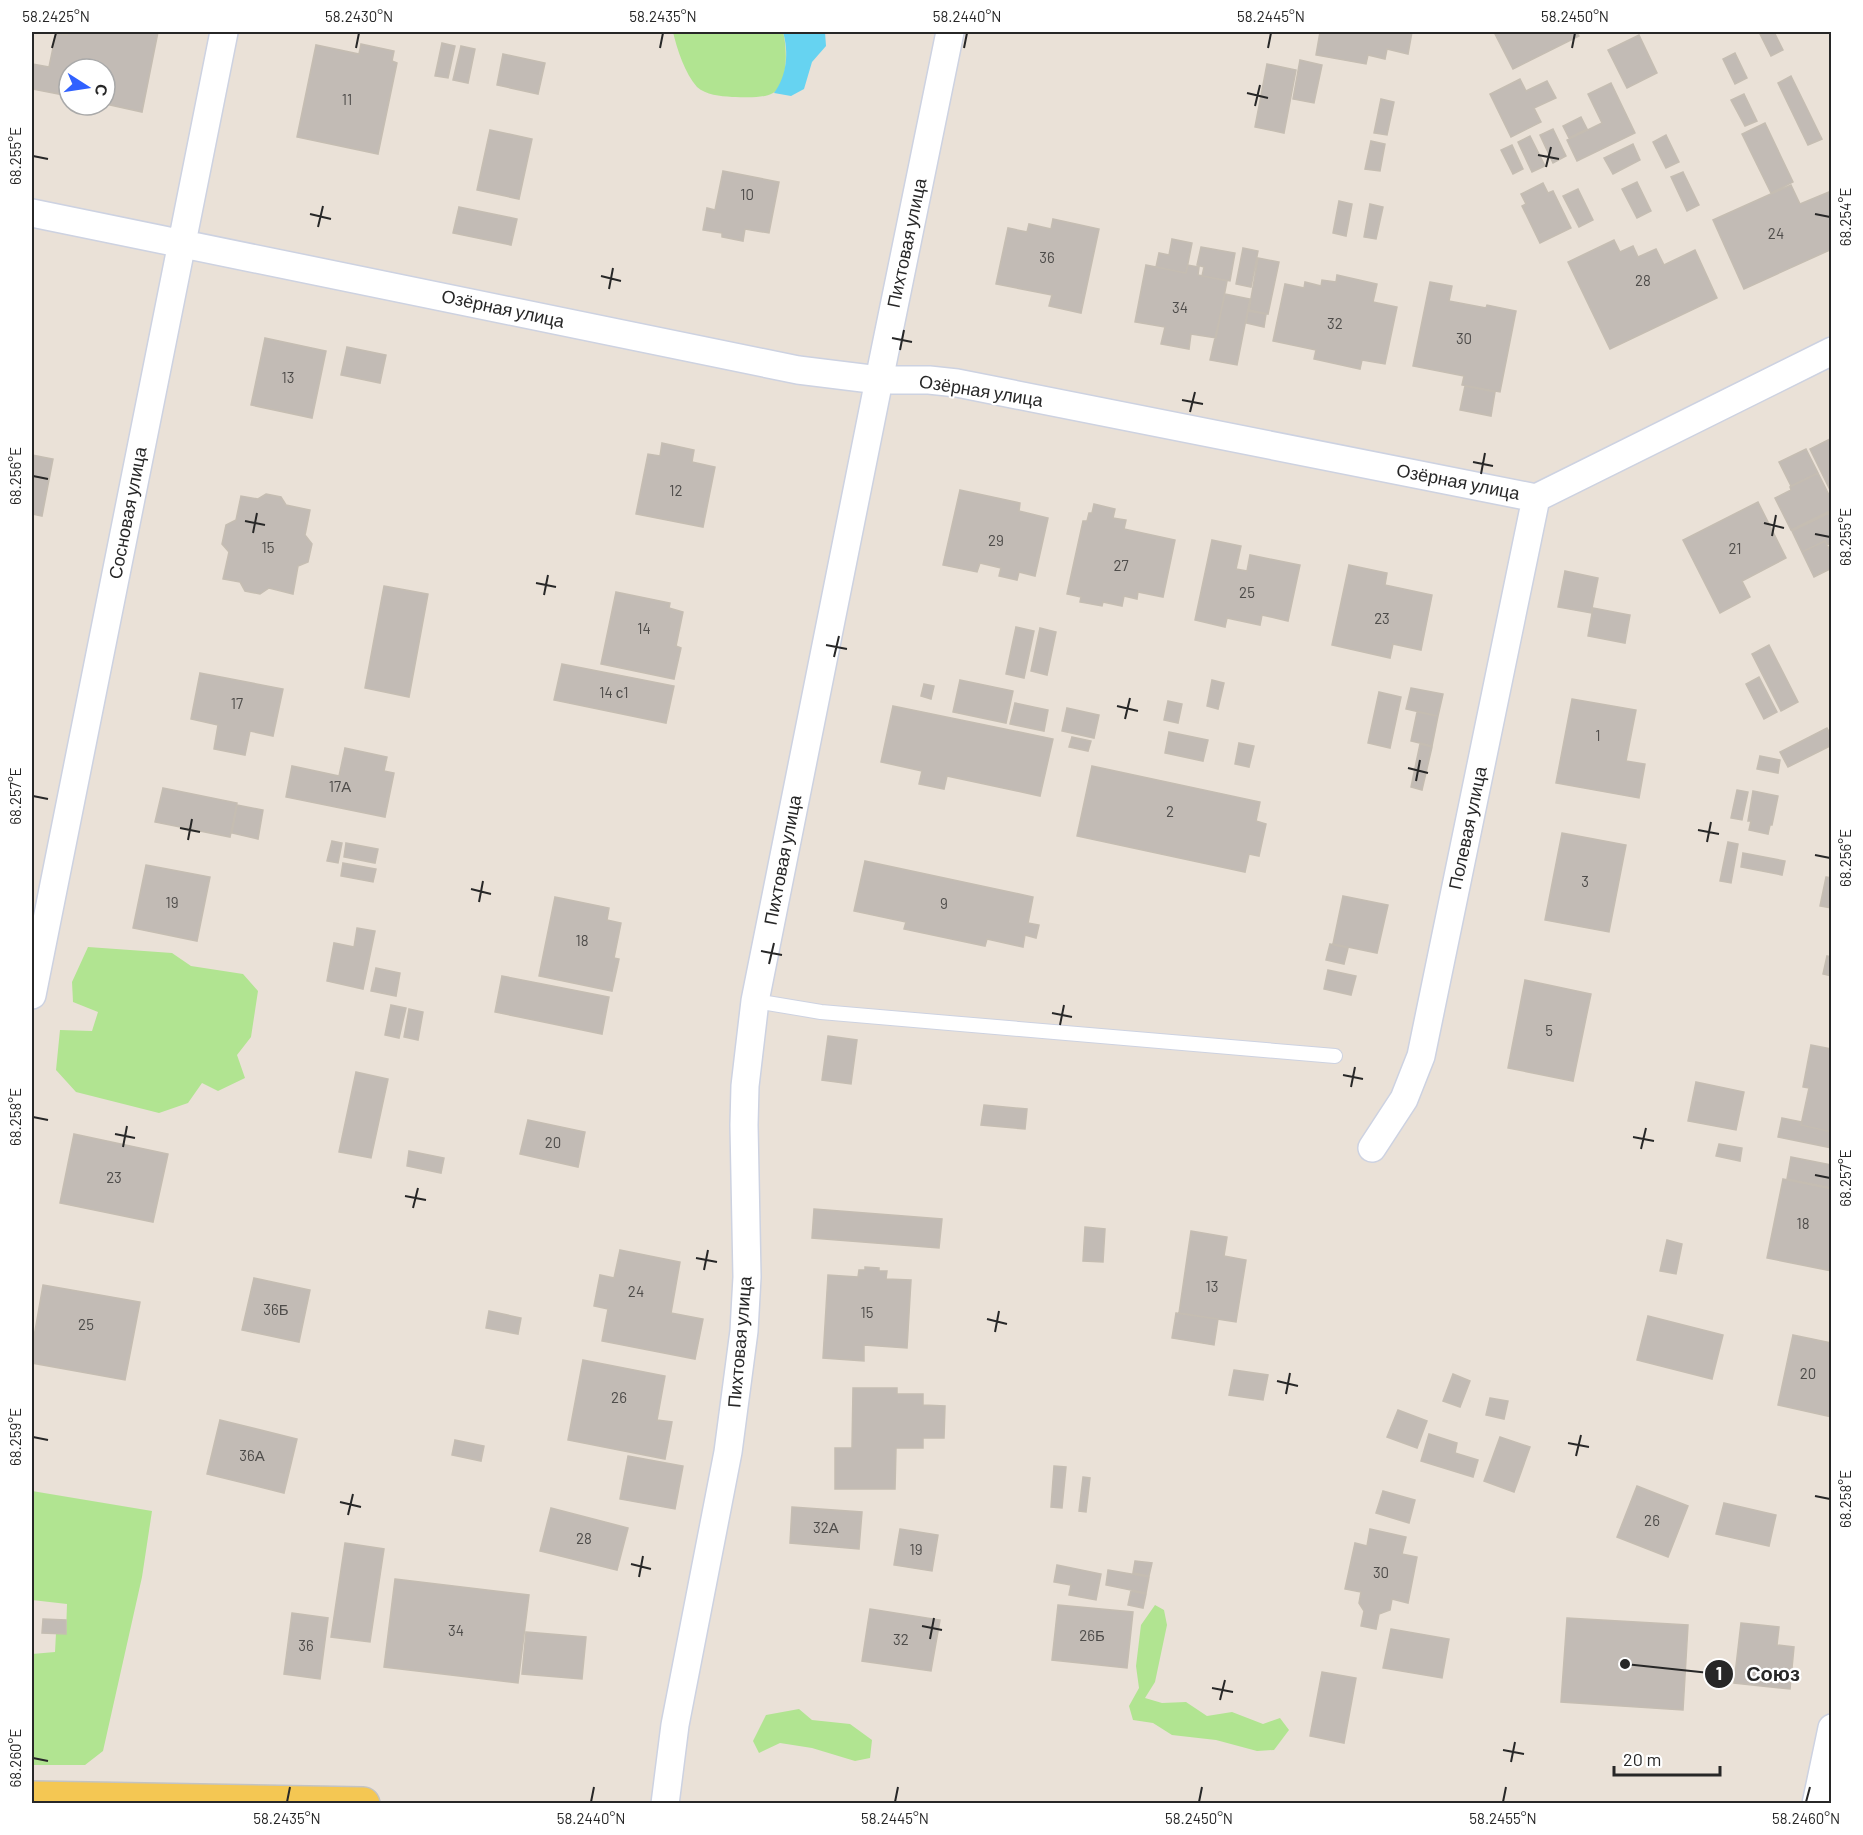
<svg xmlns="http://www.w3.org/2000/svg" width="1863" height="1835" viewBox="0 0 1863 1835" font-family="Barlow,sans-serif">
	<rect width="100%" height="100%" fill="#eae1d7"/>
	<path fill="#b1e491" d="M673,32H783C787,46 789,84 773,93C762,99 744,97 732,97C720,96 706,95 697,87C685,74 677,49 673,32Z
		M88,947L172,953L191,966L243,974L258,991L251,1037L237,1055L245,1078L218,1091L202,1083L188,1103L159,1113L76,1092L56,1070L60,1030L92,1031L98,1012L73,1002L72,982Z
		M32,1491L152,1511L142,1577L103,1751L85,1765H32V1654L55,1652L56,1633L66,1634L67,1604L32,1600Z
		M1155,1605L1164,1610L1167,1625L1155,1682L1145,1698L1162,1703L1186,1702L1207,1716L1232,1712L1263,1724L1280,1718L1289,1730L1274,1750L1257,1751L1216,1740L1172,1735L1153,1723L1133,1720L1129,1706L1139,1688L1136,1666L1141,1625Z
		M799,1709L812,1720L850,1724L872,1740L870,1758L855,1761L812,1748L780,1743L759,1753L753,1741L766,1715Z"/>
	<path fill="#66d3f1" d="M783,32H825L826,46L812,62L804,89L791,96L774,93C787,76 789,52 783,32Z"/>
	<path fill="#c2bbb5" stroke="#c5bdb2" stroke-width="1.5" d="M68,32H158L142,112L105,104V69H69V96L32,89V64L49,67L56,33L67,35Z
		M1320,32H1412L1408,54L1387,49L1385,59L1368,55L1366,64L1316,55Z
		M1494,32H1576L1579,36L1513,69Z
		M1759,32H1774L1783,50L1771,56Z
		M1639,35L1657,73L1627,88L1608,50Z
		M442,43L455,46L448,78L435,76Z
		M361,44L394,51L392,61L397,63L378,154L297,137L316,45L359,54Z
		M461,46L475,49L468,83L453,80Z
		M1735,53L1747,78L1735,84L1723,59Z
		M503,54L545,63L538,94L497,85Z
		M1300,60L1322,65L1314,103L1293,99Z
		M1267,64L1296,70L1284,133L1255,127Z
		M1791,76L1822,139L1808,145L1778,83Z
		M1520,79L1526,91L1547,81L1556,98L1534,108L1541,122L1511,137L1490,94Z
		M1611,83L1635,133L1577,161L1567,140L1602,123L1588,94Z
		M1744,94L1757,121L1745,126L1731,100Z
		M1381,99L1394,102L1387,135L1374,133Z
		M1581,117L1587,129L1569,138L1563,126Z
		M1765,123L1793,182L1771,193L1742,134Z
		M1553,129L1566,156L1553,163L1540,135Z
		M490,130L532,139L519,199L477,190Z
		M1666,135L1679,162L1666,168L1653,142Z
		M1530,136L1545,166L1532,172L1518,142Z
		M1371,141L1385,144L1380,171L1365,169Z
		M1633,144L1640,160L1613,174L1604,158Z
		M1512,145L1523,169L1513,174L1501,150Z
		M723,171L779,182L769,233L745,229L743,241L722,237V233L703,230L707,208L715,210Z
		M1683,172L1699,205L1687,211L1671,177Z
		M1637,182L1651,211L1637,218L1622,189Z
		M1543,183L1548,193L1553,191L1571,228L1540,243L1522,206L1526,204L1521,194Z
		M1791,185L1800,204L1829,192L1832,197V249L1744,289L1713,220Z
		M1578,189L1593,220L1579,227L1563,196Z
		M1339,201L1352,204L1346,236L1333,233Z
		M1370,204L1383,207L1376,239L1364,237Z
		M459,207L517,219L511,245L453,233Z
		M1053,219L1099,229L1081,313L1049,306L1052,295L996,284L1008,228L1027,232L1029,224L1051,229Z
		M1172,239L1192,243L1186,273L1156,267L1159,253L1169,255Z
		M1614,240L1620,252L1633,246L1638,257L1656,249L1664,265L1695,250L1717,298L1610,349L1568,262Z
		M1201,247L1235,253L1230,281L1202,276L1204,267L1197,265Z
		M1243,248L1258,251L1251,287L1236,284Z
		M1258,258L1279,262L1268,314L1249,310Z
		M1146,265L1186,273L1188,265L1199,267L1198,275L1227,281L1216,338L1191,334L1189,349L1161,344L1165,327L1135,322Z
		M1337,275L1377,284L1373,302L1397,307L1385,364L1362,360L1360,369L1314,359L1316,350L1273,341L1285,284L1304,288L1305,282L1321,286L1322,280L1336,282Z
		M1430,282L1452,286L1449,301L1486,308L1487,305L1516,311L1500,392L1462,385L1464,376L1413,366Z
		M1225,294L1250,299L1237,365L1210,360Z
		M1248,311L1266,314L1264,327L1246,323Z
		M265,338L326,351L312,418L251,405Z
		M347,347L386,355L380,383L341,375Z
		M1465,386L1495,392L1491,416L1460,410Z
		M1832,438V494L1810,449Z
		M662,443L694,450L692,462L715,467L703,527L636,514L648,454L660,456Z
		M1806,449L1818,473L1791,486L1779,462Z
		M32,455L53,459L42,516L32,514Z
		M1818,473L1832,501V510L1791,530L1775,498L1791,490L1790,487Z
		M960,490L1020,503L1019,511L1048,518L1035,576L1019,572L1017,580L999,576L1001,568L980,563L977,572L943,565Z
		M266,494L281,497L286,505L310,510L305,535L312,544L308,562L298,566L293,594L269,588L260,594L245,591L240,582L223,579L229,552L222,544L226,525L236,520L241,496L258,499Z
		M1758,502L1786,558L1742,581L1750,597L1720,613L1683,540Z
		M1094,504L1115,509L1113,518L1126,520L1124,529L1175,540L1163,597L1138,592L1137,599L1124,596L1122,606L1103,602L1102,606L1080,602L1081,597L1067,594L1083,521H1087L1089,513H1092Z
		M1829,513L1832,517V543L1827,545L1825,541L1802,552L1792,531Z
		M1212,540L1241,546L1236,569L1247,571L1250,555L1300,565L1288,621L1262,615L1260,625L1227,618L1225,627L1195,620Z
		M1825,541L1832,554V568L1814,577L1802,552Z
		M1349,565L1387,573L1385,585L1432,595L1421,650L1393,644L1390,658L1332,645Z
		M1565,571L1598,578L1591,613L1558,607Z
		M384,586L428,594L409,697L365,688Z
		M616,592L670,603L669,608L683,612L676,646L681,648L674,679L601,664Z
		M1593,608L1630,615L1625,643L1588,636Z
		M1016,627L1034,631L1024,678L1006,674Z
		M1040,628L1056,632L1047,675L1031,671Z
		M1769,645L1798,702L1781,711L1752,654Z
		M562,664L674,686L666,723L554,700Z
		M200,673L283,689L273,736L250,731L245,755L214,749L218,725L191,719Z
		M1759,677L1777,712L1764,719L1746,684Z
		M960,680L1013,691L1006,723L953,712Z
		M1212,680L1224,683L1218,709L1207,706Z
		M924,684L934,686L931,699L921,696Z
		M1411,688L1443,694L1438,716L1406,709Z
		M1379,692L1401,697L1390,748L1368,743Z
		M1572,699L1636,710L1626,761L1645,764L1639,798L1556,783Z
		M1168,701L1182,704L1178,723L1164,720Z
		M1015,703L1048,710L1044,731L1010,724Z
		M893,706L1053,739L1040,796L947,776L944,789L919,784L922,771L881,762Z
		M1067,708L1099,715L1094,738L1062,731Z
		M1417,712L1438,716L1432,746L1411,741Z
		M1827,728L1832,737V745L1788,767L1780,752Z
		M1169,732L1208,740L1203,761L1165,753Z
		M1072,737L1091,741L1088,751L1069,747Z
		M1239,743L1254,746L1249,767L1235,764Z
		M1420,744L1432,747L1422,790L1411,787Z
		M345,748L387,757L384,771L394,773L385,817L286,797L292,766L339,776Z
		M1760,756L1780,760L1778,773L1757,769Z
		M1092,766L1260,802L1256,821L1266,824L1259,856L1249,854L1245,872L1077,836Z
		M163,788L237,803L230,837L155,822Z
		M1737,790L1748,792L1742,820L1731,818Z
		M1753,791L1778,796L1772,825H1770L1768,834L1749,830L1751,821H1748Z
		M237,805L263,810L258,839L232,833Z
		M1562,833L1626,845L1609,932L1545,920Z
		M332,841L342,843L338,863L327,861Z
		M1728,842L1738,844L1731,883L1720,881Z
		M346,843L378,849L375,863L344,857Z
		M1743,853L1785,861L1782,875L1741,867Z
		M865,861L1033,897L1028,923L1039,925L1036,938L1025,935L1023,947L987,939L985,946L904,929L906,922L854,911Z
		M343,863L376,869L373,882L341,876Z
		M146,865L210,877L197,941L133,928Z
		M1826,877L1832,878V908L1820,906Z
		M1343,896L1388,905L1377,953L1333,944Z
		M555,897L609,908L607,920L621,923L614,958L619,959L612,991L539,976Z
		M357,928L375,931L363,989L327,981L334,943L354,947Z
		M1330,944L1348,948L1344,964L1326,960Z
		M1827,956L1832,957V976L1823,974Z
		M376,968L400,973L396,996L371,991Z
		M1328,970L1356,976L1351,995L1324,989Z
		M502,976L609,997L602,1034L495,1012Z
		M1525,980L1591,994L1573,1081L1508,1068Z
		M391,1005L406,1008L399,1038L385,1035Z
		M409,1009L423,1012L418,1040L404,1037Z
		M828,1036L857,1040L851,1084L822,1080Z
		M1811,1045L1832,1049V1132L1801,1125L1809,1088L1803,1087Z
		M356,1072L388,1079L371,1158L339,1152Z
		M1696,1082L1744,1092L1736,1130L1688,1121Z
		M984,1105L1027,1109L1025,1129L981,1125Z
		M1782,1118L1802,1122L1801,1125L1832,1132V1148L1778,1137Z
		M528,1120L585,1132L578,1167L520,1154Z
		M74,1134L168,1154L153,1222L60,1203Z
		M1719,1144L1742,1148L1740,1161L1716,1156Z
		M409,1151L444,1158L441,1173L407,1166Z
		M1791,1157L1832,1165V1188L1787,1179Z
		M1783,1179L1832,1189V1271L1767,1258Z
		M814,1209L942,1219L939,1248L812,1238Z
		M1085,1227L1105,1229L1103,1262L1083,1261Z
		M1191,1231L1227,1237L1224,1256L1246,1260L1236,1322L1179,1313Z
		M1667,1240L1682,1244L1676,1274L1660,1271Z
		M620,1250L680,1262L671,1313L703,1319L695,1359L602,1341L608,1309L594,1306L600,1275L614,1278Z
		M865,1267L879,1268V1271H887L886,1279L911,1280L907,1348L864,1345V1361L823,1358L828,1275L858,1277L859,1270H865Z
		M254,1278L310,1290L299,1342L242,1330Z
		M43,1285L140,1302L125,1380L32,1363V1348Z
		M489,1311L521,1318L518,1334L486,1328Z
		M1176,1313L1218,1319L1214,1345L1172,1338Z
		M1648,1316L1723,1335L1712,1379L1637,1360Z
		M1793,1335L1832,1343V1417L1778,1405Z
		M583,1360L665,1376L657,1420L672,1422L665,1459L568,1440Z
		M1234,1370L1268,1375L1263,1400L1229,1395Z
		M1453,1374L1470,1381L1460,1407L1443,1401Z
		M853,1388H897V1394H923V1405L945,1406L944,1438H923V1448H896L895,1489H835V1448H852Z
		M1490,1398L1508,1401L1504,1419L1486,1415Z
		M1398,1410L1427,1421L1417,1448L1387,1437Z
		M220,1420L297,1439L284,1493L207,1474Z
		M1429,1434L1457,1443L1455,1453L1478,1460L1473,1477L1421,1461Z
		M1500,1437L1530,1447L1514,1492L1484,1481Z
		M455,1440L484,1446L481,1461L452,1455Z
		M628,1456L683,1466L675,1509L620,1499Z
		M1054,1466L1066,1467L1062,1508L1051,1507Z
		M1083,1477L1090,1478L1086,1512L1079,1511Z
		M1637,1486L1688,1506L1668,1557L1617,1537Z
		M1383,1491L1415,1500L1409,1523L1376,1513Z
		M1724,1503L1776,1515L1769,1546L1716,1534Z
		M792,1507L862,1512L859,1549L790,1543Z
		M551,1508L628,1528L617,1570L540,1551Z
		M900,1529L938,1535L932,1571L894,1565Z
		M1370,1529L1406,1537L1402,1554L1417,1557L1408,1603L1392,1599L1390,1610L1379,1614L1376,1629L1361,1626L1364,1611L1359,1603L1361,1592L1345,1589L1355,1543L1367,1546Z
		M345,1543L384,1549L370,1642L331,1637Z
		M1135,1561L1152,1563L1149,1576L1133,1573Z
		M1057,1565L1101,1574L1096,1600L1069,1595L1071,1585L1054,1582Z
		M1108,1570L1149,1577L1146,1593L1106,1585Z
		M395,1579L529,1595L518,1683L384,1667Z
		M1131,1591L1146,1594L1143,1608L1128,1605Z
		M1058,1605L1133,1612L1127,1668L1052,1660Z
		M870,1609L940,1620L931,1671L862,1661Z
		M292,1613L328,1618L320,1679L284,1674Z
		M1567,1618L1688,1625L1683,1710L1561,1702Z
		M43,1619L66,1620V1634L42,1633Z
		M1741,1623L1779,1627L1777,1645L1794,1647L1790,1689L1734,1683Z
		M1391,1629L1449,1639L1442,1678L1383,1668Z
		M526,1632L586,1637L582,1679L522,1674Z
		M1322,1672L1356,1678L1344,1743L1310,1736Z"/>
	<g fill="none" stroke-linecap="round" stroke-linejoin="round">
		<defs>
			<path id="service" d="M755,1001L821,1012L1335,1056"/>
			<path id="minor" d="M32,213L798,370L879,380H929L957,383L1536,498L1832,351
				M32,995L224,32
				M1372,1148L1404,1099L1421,1056L1536,498
				M665,1804L675,1725L728,1452L744,1331L747,1277L744,1125L745,1086L755,1001L879,380L950,32
				M1816,1804L1832,1728"/>
			<path id="primary" d="M32,1798L363,1804"/>
		</defs>
		<use href="#service" stroke="#cdd2e1" stroke-width="16"/>
		<use href="#minor" stroke="#cdd2e1" stroke-width="30"/>
		<use href="#primary" stroke="#c3c3c3" stroke-width="36"/>
		<use href="#service" stroke="#fff" stroke-width="14"/>
		<use href="#minor" stroke="#fff" stroke-width="27"/>
		<use href="#primary" stroke="#f4c753" stroke-width="33"/>
	</g>
	<path fill="none" stroke="#272727" stroke-width="2" d="M52,48L56,33M356,48L359,33M660,48L663,33M964,48L967,33M1268,48L1271,33M1572,48L1575,33M1247,93L1268,98M1255,106L1260,85M1538,155L1559,159M33,156L48,159M1546,167L1551,147M310,214L331,219M1815,214L1830,217M318,227L323,206M601,276L621,281M609,289L613,268M892,338L912,342M900,350L904,330M1182,400L1203,404M1190,412L1195,392M1473,462L1493,466M1481,474L1485,453M33,476L48,479M245,521L265,525M1764,523L1784,528M253,533L257,513M1815,534L1830,537M1772,536L1776,515M536,583L556,587M544,595L548,575M826,645L847,649M834,657L839,636M1117,706L1138,711M1125,719L1130,698M1408,768L1428,773M1416,781L1420,760M33,796L48,799M180,828L200,832M1698,830L1719,834M188,840L192,819M1707,842L1711,822M1815,855L1830,858M471,889L491,894M479,902L483,881M761,951L782,955M769,964L774,943M1052,1013L1072,1017M1060,1025L1064,1005M1343,1075L1363,1079M1351,1087L1355,1067M33,1117L48,1120M115,1134L135,1138M1633,1137L1654,1141M123,1147L127,1126M1641,1149L1646,1128M1815,1175L1830,1178M405,1196L426,1200M413,1208L418,1188M696,1258L717,1262M704,1270L708,1250M987,1319L1007,1324M995,1332L999,1311M1277,1381L1298,1386M1286,1394L1290,1373M33,1437L48,1440M1568,1443L1589,1447M1576,1456L1581,1435M1815,1496L1830,1499M340,1502L361,1507M348,1515L353,1494M631,1564L651,1569M639,1577L643,1556M922,1626L942,1630M930,1639L934,1618M1212,1688L1233,1692M1220,1700L1225,1680M1503,1750L1524,1754M33,1758L48,1761M1511,1762L1515,1742M287,1802L290,1787M591,1802L594,1787M895,1802L898,1787M1199,1802L1202,1787M1503,1802L1506,1787M1806,1802L1810,1787"/>
	<g text-anchor="middle" stroke-width="4.5" stroke-linejoin="round" paint-order="stroke">
		<g font-size="15" fill="#4e4c4a">
			<text x="347" y="105">11</text>
			<text x="747" y="200">10</text>
			<text x="1776" y="239">24</text>
			<text x="1047" y="263">36</text>
			<text x="1643" y="286">28</text>
			<text x="1180" y="313">34</text>
			<text x="1335" y="329">32</text>
			<text x="1464" y="344">30</text>
			<text x="288" y="383">13</text>
			<text x="676" y="496">12</text>
			<text x="996" y="546">29</text>
			<text x="268" y="553">15</text>
			<text x="1735" y="554">21</text>
			<text x="1121" y="571">27</text>
			<text x="1247" y="598">25</text>
			<text x="1382" y="624">23</text>
			<text x="644" y="634">14</text>
			<text x="614" y="698">14 с1</text>
			<text x="237" y="709">17</text>
			<text x="1598" y="741">1</text>
			<text x="340" y="792">17А</text>
			<text x="1170" y="817">2</text>
			<text x="1585" y="887">3</text>
			<text x="172" y="908">19</text>
			<text x="944" y="909">9</text>
			<text x="582" y="946">18</text>
			<text x="1549" y="1036">5</text>
			<text x="553" y="1148">20</text>
			<text x="114" y="1183">23</text>
			<text x="1803" y="1229">18</text>
			<text x="1212" y="1292">13</text>
			<text x="636" y="1297">24</text>
			<text x="276" y="1315">36Б</text>
			<text x="867" y="1318">15</text>
			<text x="86" y="1330">25</text>
			<text x="1808" y="1379">20</text>
			<text x="619" y="1403">26</text>
			<text x="252" y="1461">36А</text>
			<text x="1652" y="1526">26</text>
			<text x="826" y="1533">32А</text>
			<text x="584" y="1544">28</text>
			<text x="916" y="1555">19</text>
			<text x="1381" y="1578">30</text>
			<text x="456" y="1636">34</text>
			<text x="1092" y="1641">26Б</text>
			<text x="901" y="1645">32</text>
			<text x="306" y="1651">36</text>
		</g>
		<g font-size="18" fill="#272727" stroke="#fff">
			<text transform="translate(907 243) rotate(-78)" y="6">Пихтовая улица</text>
			<text transform="translate(503 309) rotate(12)" y="6">Озёрная улица</text>
			<text transform="translate(981 391) rotate(9)" y="6">Озёрная улица</text>
			<text transform="translate(1458 482) rotate(11)" y="6">Озёрная улица</text>
			<text transform="translate(128 513) rotate(-79)" y="6">Сосновая улица</text>
			<text transform="translate(1468 828) rotate(-78)" y="6">Полевая улица</text>
			<text transform="translate(783 860) rotate(-79)" y="6">Пихтовая улица</text>
			<text transform="translate(740 1342) rotate(-85)" y="6">Пихтовая улица</text>
		</g>
	</g>
	<path fill="none" stroke="#272727" stroke-width="2" d="M1625 1664L1719 1674"/>
	<g fill="#272727" stroke="#fff" stroke-width="2">
		<circle cx="1625" cy="1664" r="6"/>
		<circle cx="1719" cy="1674" r="15"/>
	</g>
	<g font-size="18" text-anchor="middle" font-weight="bold" fill="#fff">
		<text x="1719" y="1680">1</text>
	</g>
	<g font-size="20" text-anchor="middle" font-weight="bold" fill="#272727" stroke="#fff" stroke-width="4.5" stroke-linejoin="round" paint-order="stroke">
		<text x="1773" y="1681">Союз</text>
	</g>
	<rect width="1863" height="1835" fill="none" stroke="#ffffff" stroke-width="66"/>
	<g transform="translate(87 87) rotate(102)"><circle r="28" fill="#ffffff" stroke="#a9a9a9" stroke-width="1.5"/>
	<path d="M0-4.5L10 22L0 15L-10 22Z" fill="#3061ff"/>
	<text y="-9" font-size="16" font-weight="bold" text-anchor="middle" fill="#272727">С</text>
	</g>
	<path d="M1614 1766v9h106v-9" fill="none" stroke="#272727" stroke-width="3"/>
	<text x="1623" y="1766" font-size="18" fill="#272727" stroke="#ffffff" stroke-width="4.5" paint-order="stroke">20 m</text>
	<rect x="33" y="33" width="1797" height="1769" fill="none" stroke="#272727" stroke-width="2"/>
	<g font-size="15" text-anchor="middle" fill="#272727">
		<text x="56" y="22">58.2425°N</text>
		<text x="359" y="22">58.2430°N</text>
		<text x="663" y="22">58.2435°N</text>
		<text x="967" y="22">58.2440°N</text>
		<text x="1271" y="22">58.2445°N</text>
		<text x="1575" y="22">58.2450°N</text>
		<text transform="translate(16 156) rotate(-90)" y="5">68.255°E</text>
		<text transform="translate(1846 217) rotate(-90)" y="5">68.254°E</text>
		<text transform="translate(16 476) rotate(-90)" y="5">68.256°E</text>
		<text transform="translate(1846 537) rotate(-90)" y="5">68.255°E</text>
		<text transform="translate(16 796) rotate(-90)" y="5">68.257°E</text>
		<text transform="translate(1846 858) rotate(-90)" y="5">68.256°E</text>
		<text transform="translate(16 1117) rotate(-90)" y="5">68.258°E</text>
		<text transform="translate(1846 1178) rotate(-90)" y="5">68.257°E</text>
		<text transform="translate(16 1437) rotate(-90)" y="5">68.259°E</text>
		<text transform="translate(1846 1499) rotate(-90)" y="5">68.258°E</text>
		<text transform="translate(16 1758) rotate(-90)" y="5">68.260°E</text>
		<text x="287" y="1824">58.2435°N</text>
		<text x="591" y="1824">58.2440°N</text>
		<text x="895" y="1824">58.2445°N</text>
		<text x="1199" y="1824">58.2450°N</text>
		<text x="1503" y="1824">58.2455°N</text>
		<text x="1806" y="1824">58.2460°N</text>
	</g>
</svg>
